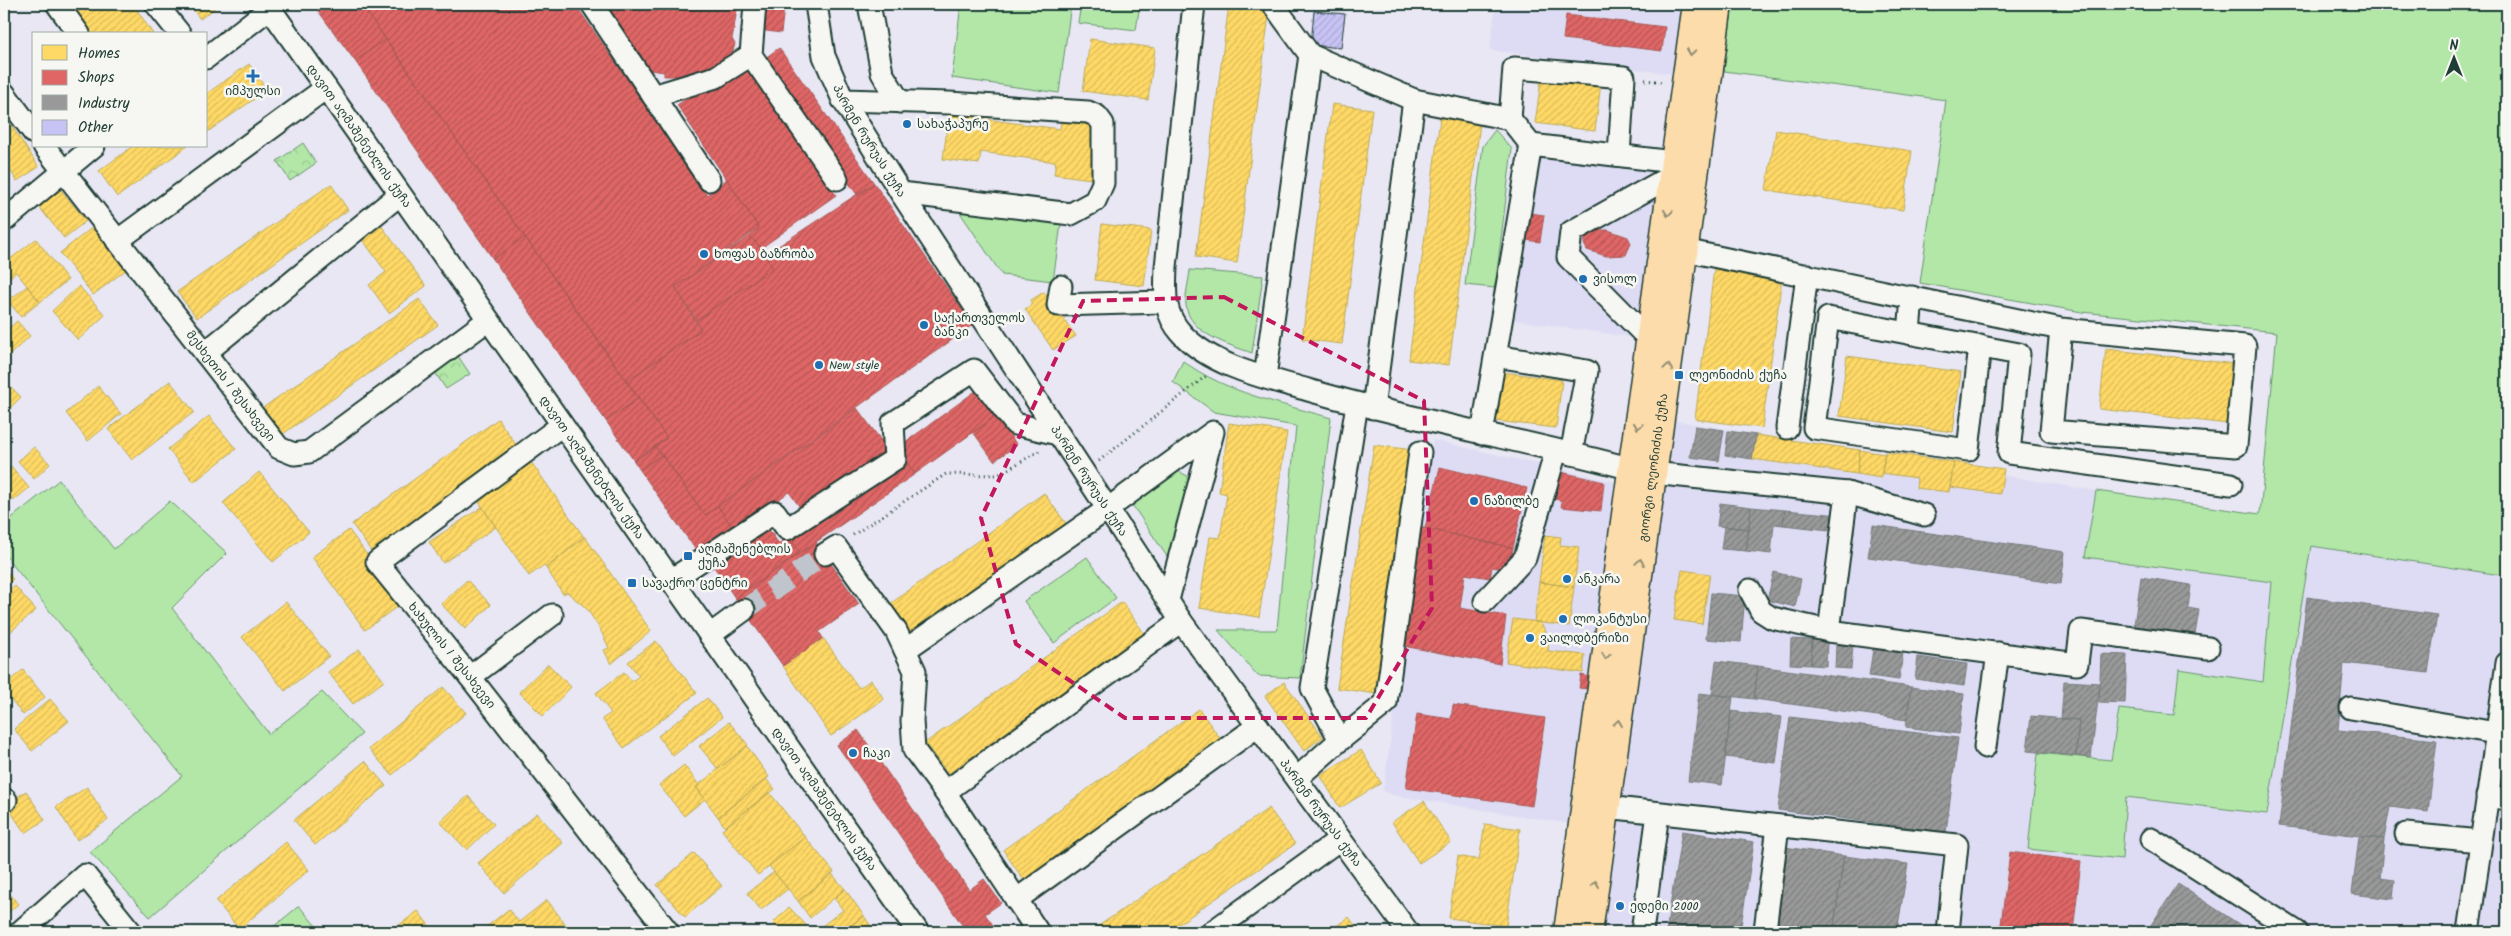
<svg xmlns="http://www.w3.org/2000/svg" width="2511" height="936" viewBox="0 0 2511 936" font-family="Kalam,'Noto Sans Georgian',sans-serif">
	<defs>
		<pattern id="park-crowns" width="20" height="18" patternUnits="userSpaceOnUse" patternTransform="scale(1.25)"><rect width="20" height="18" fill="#b2e7a8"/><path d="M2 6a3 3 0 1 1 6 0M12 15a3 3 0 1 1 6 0" fill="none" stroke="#99c791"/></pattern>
		<pattern id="homes-hatch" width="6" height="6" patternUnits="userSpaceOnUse" patternTransform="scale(1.25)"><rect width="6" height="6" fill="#ffd966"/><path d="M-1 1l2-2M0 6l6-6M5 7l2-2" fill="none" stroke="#dabb59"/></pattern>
		<pattern id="shops-hatch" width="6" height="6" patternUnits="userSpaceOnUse" patternTransform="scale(1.25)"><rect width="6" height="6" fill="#e06666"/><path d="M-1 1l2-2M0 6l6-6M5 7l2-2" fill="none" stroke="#b55555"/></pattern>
		<pattern id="industry-hatch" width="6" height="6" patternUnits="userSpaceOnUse" patternTransform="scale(1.25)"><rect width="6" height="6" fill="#999"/><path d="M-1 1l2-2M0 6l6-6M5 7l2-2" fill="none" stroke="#7c7e7e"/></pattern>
		<pattern id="building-hatch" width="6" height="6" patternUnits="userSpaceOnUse" patternTransform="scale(1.25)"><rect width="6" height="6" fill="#c8c3f5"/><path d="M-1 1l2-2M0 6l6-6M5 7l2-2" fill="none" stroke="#aba8d3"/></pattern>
	</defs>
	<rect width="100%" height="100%" fill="#e8e7f3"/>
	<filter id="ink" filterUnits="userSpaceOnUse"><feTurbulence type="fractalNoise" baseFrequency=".02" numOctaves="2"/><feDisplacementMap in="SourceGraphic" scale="10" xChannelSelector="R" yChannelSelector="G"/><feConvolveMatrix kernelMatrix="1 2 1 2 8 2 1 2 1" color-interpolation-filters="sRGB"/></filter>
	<g filter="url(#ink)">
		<path fill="#dedcf4" d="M1496,4H1689L1680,75L1490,50Z
			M1533,149L1669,169L1644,339L1508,319Z
			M1672,420L2096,491L2085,557L2272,582L2263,683L2179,669L2174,715L2119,710L2111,760L2038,753L2126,797L2267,814L2311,546L2507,576V932H1601L1616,813L1987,844L1617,796Z
			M1433,440L1624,484L1571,824L1392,795L1383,791Z"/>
		<path fill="#b2e7a8" stroke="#68926e" d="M961,4H1071L1059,93L952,78Z
			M1081,4H1140L1136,30L1078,23Z
			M1733,4H2507V576L2311,546L2267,814L2126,797L2122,859L2028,849L2038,753L2111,760L2119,709L2174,715L2179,669L2263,682L2272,582L2085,557L2096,491L2260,514L2277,332L2082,312L1920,283L1946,100L1724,71Z
			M1495,130L1512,149L1495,288L1465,285L1483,146Z
			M955,205L1062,217L1053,281L1002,275Z
			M1190,270L1263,276L1252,353C1230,345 1189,334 1186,305C1185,294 1189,281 1190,270Z
			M1183,361C1226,393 1280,403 1331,418L1300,678L1258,676L1218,630H1277L1296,426L1214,412L1173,382Z
			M1176,470L1195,480L1170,561L1129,500Z
			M59,480L114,549L170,501L227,553L172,608L269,734L322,692L362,734L150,917L90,852L182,776L4,554V524Z
			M1087,557L1116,598L1054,643L1024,601Z
			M299,906L321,932H267Z"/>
		<path fill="url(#park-crowns)" stroke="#68926e" d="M303,143L316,163L290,181L277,161Z
			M458,356L470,374L446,389L434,371Z"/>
		<path fill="url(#homes-hatch)" stroke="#bcaa57" d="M63,4H133L153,34H85Z
			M189,4H210L214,9L200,19Z
			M1229,4L1270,7L1237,263L1196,257Z
			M1090,39L1155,48L1148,100L1083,91Z
			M249,64L267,90L206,133V94Z
			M1542,74L1601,83L1595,131L1535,123Z
			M1332,104L1372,109L1342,344L1302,339Z
			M950,106L985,111L984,119L1060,129L1061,121L1098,126L1091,179L1054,174L1056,162L981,152L979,164L943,159Z
			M1440,118L1480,123L1449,365L1409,360Z
			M9,122L39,167L17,181L4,161V125Z
			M1776,130L1912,151L1903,210L1766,190Z
			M133,146H188L117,197L99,171Z
			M331,184L348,210L197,318L177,292Z
			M61,190L86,221L64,238L39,207Z
			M378,221L426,286L389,313L369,285L386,272L359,235Z
			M1102,224L1151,230L1144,286L1095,280Z
			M94,226L127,269L93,295L60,253Z
			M36,239L68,280L40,302L16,272L10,277L4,270V264Z
			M1714,269L1782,277L1762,428L1695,419Z
			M27,286L40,302L21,317L8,301Z
			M79,286L105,315L78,340L52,311Z
			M1044,292L1076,336L1053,350L1025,309L1031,305V300Z
			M419,299L438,325L280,436L261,409Z
			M17,321L30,336L4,360V333Z
			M2106,349L2235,364L2228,424L2099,409Z
			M1847,356L1961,372L1953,432L1839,416Z
			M1502,372L1562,380L1556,428L1496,421Z
			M170,381L194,412L132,460L108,429Z
			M9,385L21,397L4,414V390Z
			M98,386L121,414L88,441L66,413Z
			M209,416L236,449L194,482L168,449Z
			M498,419L517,446L371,551L352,524Z
			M1229,423L1287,432L1259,617L1199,608L1210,537L1220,538L1227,494L1219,492Z
			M1756,435L1860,450L1857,474L1752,459Z
			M1374,445L1413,450L1376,694L1337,688Z
			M34,447L50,464L34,479L18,461Z
			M1860,450L1885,454L1881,478L1857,474Z
			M1885,452L1954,462L1949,492L1916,488L1917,478L1882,473Z
			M531,462L584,537L546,568L544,565L529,576L477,499Z
			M1954,462L2004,469L2000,494L1950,487Z
			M11,466L29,488L13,501L4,490V472Z
			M259,472L309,532L273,562L223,503Z
			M1044,493L1067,525L912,636L890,604Z
			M482,507L496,527L443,563L429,542Z
			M349,530L402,603L365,630L312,557Z
			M1545,535L1561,537L1560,545L1579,547L1574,587L1539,582Z
			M585,537L651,631L611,664L604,650L609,648L600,629L587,609L567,592L563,594L546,568Z
			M4,568L13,579L4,586Z
			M1682,570L1710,574L1702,624L1674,620Z
			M467,580L491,605L465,629L441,604Z
			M1539,582L1574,587L1569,626L1534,622Z
			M15,586L36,610L9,633L4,626V596Z
			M286,602L329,656L285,691L242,637Z
			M1122,602L1144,633L948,774L925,743Z
			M1513,619L1540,622L1549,637L1548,651L1585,655L1583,673L1506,662Z
			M823,638L859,688L871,680L884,699L831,736L783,666Z
			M656,641L697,693L624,748L602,719L611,713L596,693L624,672L632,681L639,676L628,662Z
			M359,649L384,681L353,704L328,672Z
			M548,664L571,687L543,716L519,692Z
			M23,670L45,697L23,715L4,691V685Z
			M1284,682L1323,737L1304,751L1265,696Z
			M443,687L466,713L392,775L369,749Z
			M707,698L722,717L673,756L658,736Z
			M50,699L69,721L32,751L14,729Z
			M1199,709L1222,741L1025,882L1003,850Z
			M729,722L748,745L718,769L699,746Z
			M747,746L769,777L718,817L696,787Z
			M1361,750L1381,783L1340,808L1320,775Z
			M365,761L386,786L315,845L294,820Z
			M684,765L699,785L696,787L705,799L684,816L659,785Z
			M766,779L775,789L725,827L718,817Z
			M87,787L108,820L77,840L56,807Z
			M26,791L45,820L25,833L6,805Z
			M769,792L805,837L758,875L722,830Z
			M468,796L494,824L467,850L440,822Z
			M1424,801L1451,842L1419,863L1392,822Z
			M1269,808L1295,844L1167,932H1090Z
			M537,813L563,843L504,893L478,863Z
			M1485,824L1520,829L1506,926L1449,918L1458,856L1479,860Z
			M805,837L834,872L798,901L769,866Z
			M286,842L309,870L239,929L216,901Z
			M694,853L722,886L685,917L657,885Z
			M774,872L788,889L761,910L747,893Z
			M832,874L845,889L810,918L798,901Z
			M6,889L18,904L4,916V891Z
			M845,889L864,916L841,932H814L843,910L834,898Z
			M547,900L567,926L559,932H480L509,909L519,922Z
			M789,907L806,925L798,932H782L773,923Z
			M418,911L434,932H390Z
			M864,916L875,932H841Z
			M1349,917L1359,932H1328Z"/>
		<path fill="url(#shops-hatch)" stroke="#a65a57" d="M313,4H361L386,39L355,61Z
			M361,4H575L707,195L727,179L759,228L675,287L701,330L626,381Z
			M603,4H738L732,39L735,44L729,64L714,75L690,73L689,76H664V72L650,70Z
			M762,4H796L795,9L784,7L781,33L759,30Z
			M1566,15L1665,27L1662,51L1563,39Z
			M386,39L525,237L493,259L355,61Z
			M779,48L874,183L858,196L761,61Z
			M749,70L836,195L761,248L750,236L759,228L677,105L709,84H727Z
			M874,183L973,325L705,515L655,446L667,438L626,381L701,330L696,320L773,268L765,255Z
			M1524,212L1544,215L1540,242L1519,239Z
			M1598,230H1608L1628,237L1631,243L1626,255L1606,256L1587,250L1584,244L1585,238L1588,233Z
			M750,236L761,248L773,268L696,320L675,287Z
			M525,237L639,398L606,421L493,259Z
			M977,390L996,416L915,474L896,449Z
			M639,398L667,438L634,461L606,421Z
			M857,408L892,455L806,516L789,492L735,531L718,506Z
			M996,416L1017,445L994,461L973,432Z
			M655,446L661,455L640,470L634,461Z
			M662,454L705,515L718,506L735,531L700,556L640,470Z
			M904,459L915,474L800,553L789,537Z
			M1440,467L1527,488L1513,548L1425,528Z
			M1561,472L1604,482L1601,511L1561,507L1562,501L1555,499Z
			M763,521L779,544L789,537L800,553L735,598L708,558Z
			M1419,527L1513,548L1509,570L1492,567L1490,578L1465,574L1460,608L1506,616L1500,664L1403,646Z
			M816,542L859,604L819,632L823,638L783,666L735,598Z
			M1581,675L1590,677L1588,689L1579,688Z
			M1453,705L1545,718L1532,806L1406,788L1417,714L1451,719Z
			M858,730L969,890L984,879L1001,903L985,914L998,932H967L837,745Z
			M2010,852L2081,861L2073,932H2000Z"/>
		<path fill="url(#industry-hatch)" stroke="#747d7b" d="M1695,426L1724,430L1719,461L1690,457Z
			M1728,431L1756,435L1752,459L1725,455Z
			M1720,503L1751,507L1749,529L1717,526Z
			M1751,507L1785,510L1783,525L1774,524L1771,554L1746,551Z
			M1785,510L1840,515L1838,531L1783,525Z
			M1873,525L2065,552L2061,584L1868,557Z
			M1724,526L1749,529L1746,551L1721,549Z
			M1774,572L1801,579L1795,607L1767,600Z
			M2141,577L2191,585L2188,608L2199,610L2194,641L2133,632Z
			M1711,593L1745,596L1741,642L1706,639Z
			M2307,597L2437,615L2428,673L2344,663L2338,730L2437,740L2428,812L2390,807L2384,839L2279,826Z
			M1791,639L1812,640L1811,665L1790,664Z
			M1812,640L1827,641L1826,666L1811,665Z
			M1836,645H1853L1851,669L1835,668Z
			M1873,649L1903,653L1899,680L1869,676Z
			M2101,654L2127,655L2125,703L2099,702Z
			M1918,657L1967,664L1964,686L1915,679Z
			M1716,661L1758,666L1754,699L1712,694Z
			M1758,666L1911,687L1907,720L1754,699Z
			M2064,681L2100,683L2091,758L2076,756L2079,720L2061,719Z
			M1911,687L1964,694L1959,734L1906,727Z
			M1699,693L1733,697L1722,785L1688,781Z
			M1731,711L1782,717L1776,763L1725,757Z
			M2031,716L2079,720L2076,756L2027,751Z
			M1790,717L1958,738L1946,832L1778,810Z
			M1682,831L1754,842L1740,932H1666Z
			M2359,837L2384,839L2380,878L2395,880L2393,899L2352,894Z
			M1785,847L1844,856L1833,932H1773Z
			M1844,856L1908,864L1897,932H1833Z
			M2178,884L2251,932L2147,931Z"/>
		<path fill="url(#building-hatch)" stroke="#1f3d34" d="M1314,11L1345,14L1341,48L1311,45Z"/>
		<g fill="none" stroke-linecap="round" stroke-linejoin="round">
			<path stroke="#c0c5cd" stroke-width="21" stroke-dasharray="21 11" stroke-linecap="butt" d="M744,610L825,554"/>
			<defs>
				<g id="minor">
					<path d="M57,4L79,34"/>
					<path d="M156,4L180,34"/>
					<path id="s1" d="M267,4L918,932"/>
					<path d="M592,4L709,180"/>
					<path d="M755,4L751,55L837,179"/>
					<path id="s2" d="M816,4L824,56L843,100L901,193L1181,621L1408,932"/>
					<path d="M869,4L882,73L900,102"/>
					<path d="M1194,4L1166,267C1165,293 1163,313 1182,334C1213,367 1267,378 1308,390C1415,421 1525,440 1632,469L1652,473L1847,493L1924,515"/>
					<path d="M1273,4L1310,55L1414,100L1510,119L1531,145L1690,164"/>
					<path d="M206,58L270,8"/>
					<path d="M4,93L34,133"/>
					<path d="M653,96L716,77L751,55"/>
					<path d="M843,100L949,103L1088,112L1097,116L1103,124V183L1095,201L1071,214L901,193"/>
					<path d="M1510,119L1514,68L1624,77L1619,155"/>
					<path id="s3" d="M44,146L279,448L294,454L309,452L488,320"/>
					<path d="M4,221L94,146"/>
					<path d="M117,241L326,88"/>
					<path d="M1684,250L2061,329L2245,346L2236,446L2051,431L2061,329"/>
					<path d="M1061,286L1058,305L1164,302"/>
					<path d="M1909,333L1912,297"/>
					<path d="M1650,340L1568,257L1571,232L1673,175"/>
					<path d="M1980,346L1968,450L1814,428L1828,318C1892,330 1955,342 2019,354L2009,453L2231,484"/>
					<path d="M205,353L399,195"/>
					<path d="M1496,356L1587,371L1571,454"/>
					<path d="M1265,377L1310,55"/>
					<path d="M1373,408L1414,100"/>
					<path id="s4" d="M562,425L377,562L470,677L668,932"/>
					<path d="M1787,428L1807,275"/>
					<path d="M1482,434L1531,145"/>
					<path d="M1847,493L1829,631L2077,664L2081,631L2208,648"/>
					<path d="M825,554L836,547L896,631L915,671L912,721L914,750L945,792L1038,932"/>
					<path d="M671,580L775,512L787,529L895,459L893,423L974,370L1015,424L1058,434"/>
					<path d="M1750,590L1761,611L1772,618L1829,631"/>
					<path d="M1485,601L1525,558L1556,451"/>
					<path d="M710,635L744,610"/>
					<path d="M905,650L1106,510L1213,432L1168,600"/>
					<path d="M470,677L552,615"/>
					<path d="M2351,708L2496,733"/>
					<path d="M1340,740L1386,703L1420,452"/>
					<path d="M1985,747L1998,653"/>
					<path d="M1297,778L1340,740L1312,688L1357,404"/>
					<path d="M945,792L1181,621"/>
					<path d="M2487,796L2507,799"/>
					<path d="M4,802L6,800"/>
					<path d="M1606,807L1957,845L1948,932"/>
					<path d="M2406,834L2480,841"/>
					<path d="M2151,839L2297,932"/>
					<path d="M1016,900L1258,726"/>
					<path d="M1765,930L1778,826"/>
					<path d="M20,932L85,875L131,932"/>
					<path d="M1212,932L1340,839"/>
					<path d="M1642,932L1658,813"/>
					<path d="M2468,932L2507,663"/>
				</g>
				<g id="major">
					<path d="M1568,932L1697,4"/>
					<path id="s5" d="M1588,932L1718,4"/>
				</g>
			</defs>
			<use href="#minor" stroke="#1f3d34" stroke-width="25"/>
			<use href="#major" stroke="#1f3d34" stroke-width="31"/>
			<path stroke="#1f3d34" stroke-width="3" stroke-dasharray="1 4" stroke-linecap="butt" d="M1645,80L1663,82
				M1099,461L1206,376
				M853,535L946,474L998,475L1039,451
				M1549,637L1584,642"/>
			<use href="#minor" stroke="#f6f6f2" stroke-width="21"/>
			<use href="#major" stroke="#fddcac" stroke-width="28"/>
		</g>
		<defs><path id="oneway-chevron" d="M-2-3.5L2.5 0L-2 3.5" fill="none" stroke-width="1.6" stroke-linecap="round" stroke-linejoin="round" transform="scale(1.25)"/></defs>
		<g stroke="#8e8c70">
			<use href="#oneway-chevron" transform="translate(1691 52) rotate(98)"/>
			<use href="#oneway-chevron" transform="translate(1668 213) rotate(98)"/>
			<use href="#oneway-chevron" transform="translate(1668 367) rotate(-82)"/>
			<use href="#oneway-chevron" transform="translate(1638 426) rotate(98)"/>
			<use href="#oneway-chevron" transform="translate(1640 562) rotate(-82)"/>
			<use href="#oneway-chevron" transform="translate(1606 656) rotate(98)"/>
			<use href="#oneway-chevron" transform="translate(1618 723) rotate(-82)"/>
			<use href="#oneway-chevron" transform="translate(1595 884) rotate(-82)"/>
		</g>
	</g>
	<path fill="none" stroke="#c2185b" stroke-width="4" stroke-dasharray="10 6" stroke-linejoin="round" d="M1224,297L1424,401L1432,608L1366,718H1125L1016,644L981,518L1083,301Z"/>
	<g fill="#1f6fb2" stroke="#f6f6f2" stroke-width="2">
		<path d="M250.5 68.5h5v5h5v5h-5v5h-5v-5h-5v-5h5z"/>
		<circle cx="907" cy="124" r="5"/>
		<circle cx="704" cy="254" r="5"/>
		<circle cx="1583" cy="279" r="5"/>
		<circle cx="924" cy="325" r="5"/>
		<circle cx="819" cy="365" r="5"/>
		<rect x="1674" y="370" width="10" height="10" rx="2.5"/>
		<circle cx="1474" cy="501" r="5"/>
		<rect x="683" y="551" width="10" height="10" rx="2.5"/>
		<circle cx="1567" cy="579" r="5"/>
		<rect x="627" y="578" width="10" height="10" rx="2.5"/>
		<circle cx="1563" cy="619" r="5"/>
		<circle cx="1530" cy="638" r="5"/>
		<circle cx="853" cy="753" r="5"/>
		<circle cx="1620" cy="906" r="5"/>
	</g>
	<g text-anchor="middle" stroke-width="5" stroke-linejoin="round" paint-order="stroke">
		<g font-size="12" fill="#1f3d34" stroke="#f6f6f2" text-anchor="start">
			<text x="253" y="95" text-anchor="middle">იმპულსი</text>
			<text x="917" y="128">სახაჭაპურე</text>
			<text x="714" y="258">Ხოფას Ბაზრობა</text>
			<text x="1593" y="283">ვისოლ</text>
			<text x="934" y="322">საქართველოს<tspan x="934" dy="14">ბანკი</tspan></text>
			<text x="829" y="369">New style</text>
			<text x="1689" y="379">ლეონიძის ქუჩა</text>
			<text x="1484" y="505">ნაზილბე</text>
			<text x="698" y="553">აღმაშენებლის<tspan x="698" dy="14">ქუჩა</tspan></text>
			<text x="1577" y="583">ანკარა</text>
			<text x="642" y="587">სავაქრო ცენტრი</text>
			<text x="1573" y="623">ლოკანტუსი</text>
			<text x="1540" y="642">ვაილდბერიზი</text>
			<text x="863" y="757">ჩაკი</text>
			<text x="1630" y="910">ედემი 2000</text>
		</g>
		<g font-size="12" fill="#1f3d34" stroke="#f6f6f2">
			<text dy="4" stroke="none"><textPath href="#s1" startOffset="161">დავით აღმაშენებლის ქუჩა</textPath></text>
			<text dy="4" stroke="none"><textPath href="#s2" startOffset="149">პარმენ რურუას ქუჩა</textPath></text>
			<text dy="4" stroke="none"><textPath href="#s3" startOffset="304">მესხეთის I შესახვევი</textPath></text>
			<text dy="4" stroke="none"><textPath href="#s1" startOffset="566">დავით აღმაშენებლის ქუჩა</textPath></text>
			<text dy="4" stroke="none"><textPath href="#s5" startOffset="469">გიორგი ლეონიძის ქუჩა</textPath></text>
			<text dy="4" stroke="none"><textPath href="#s2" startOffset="554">პარმენ რურუას ქუჩა</textPath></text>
			<text dy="4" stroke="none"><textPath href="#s4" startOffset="350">ხახულის I შესახვევი</textPath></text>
			<text dy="4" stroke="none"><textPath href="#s1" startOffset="971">დავით აღმაშენებლის ქუჩა</textPath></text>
			<text dy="4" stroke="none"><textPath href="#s2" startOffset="959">პარმენ რურუას ქუჩა</textPath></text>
		</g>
	</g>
	<rect width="2511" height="936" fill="none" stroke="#f6f6f2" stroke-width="20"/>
	<rect x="10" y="10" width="2491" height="916" fill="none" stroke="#1f3d34" stroke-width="2" filter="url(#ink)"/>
	<rect x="32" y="32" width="175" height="115" fill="#f6f6f2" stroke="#a0aca6"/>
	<rect x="42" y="45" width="25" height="15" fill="#ffd966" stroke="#a0aca6"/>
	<text x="78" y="58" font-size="15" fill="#1f3d34">Homes</text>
	<rect x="42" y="70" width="25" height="15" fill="#e06666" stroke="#a0aca6"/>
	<text x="78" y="82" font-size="15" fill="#1f3d34">Shops</text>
	<rect x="42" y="95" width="25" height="15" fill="#999999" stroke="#a0aca6"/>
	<text x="78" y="108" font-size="15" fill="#1f3d34">Industry</text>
	<rect x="42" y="120" width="25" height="15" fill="#c8c3f5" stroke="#a0aca6"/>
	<text x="78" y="132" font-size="15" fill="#1f3d34">Other</text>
	<g transform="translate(2454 58)" stroke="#f6f6f2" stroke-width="4" paint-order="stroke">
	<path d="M0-4L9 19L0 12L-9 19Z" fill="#1f3d34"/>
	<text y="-8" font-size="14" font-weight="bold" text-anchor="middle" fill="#1f3d34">N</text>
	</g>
</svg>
